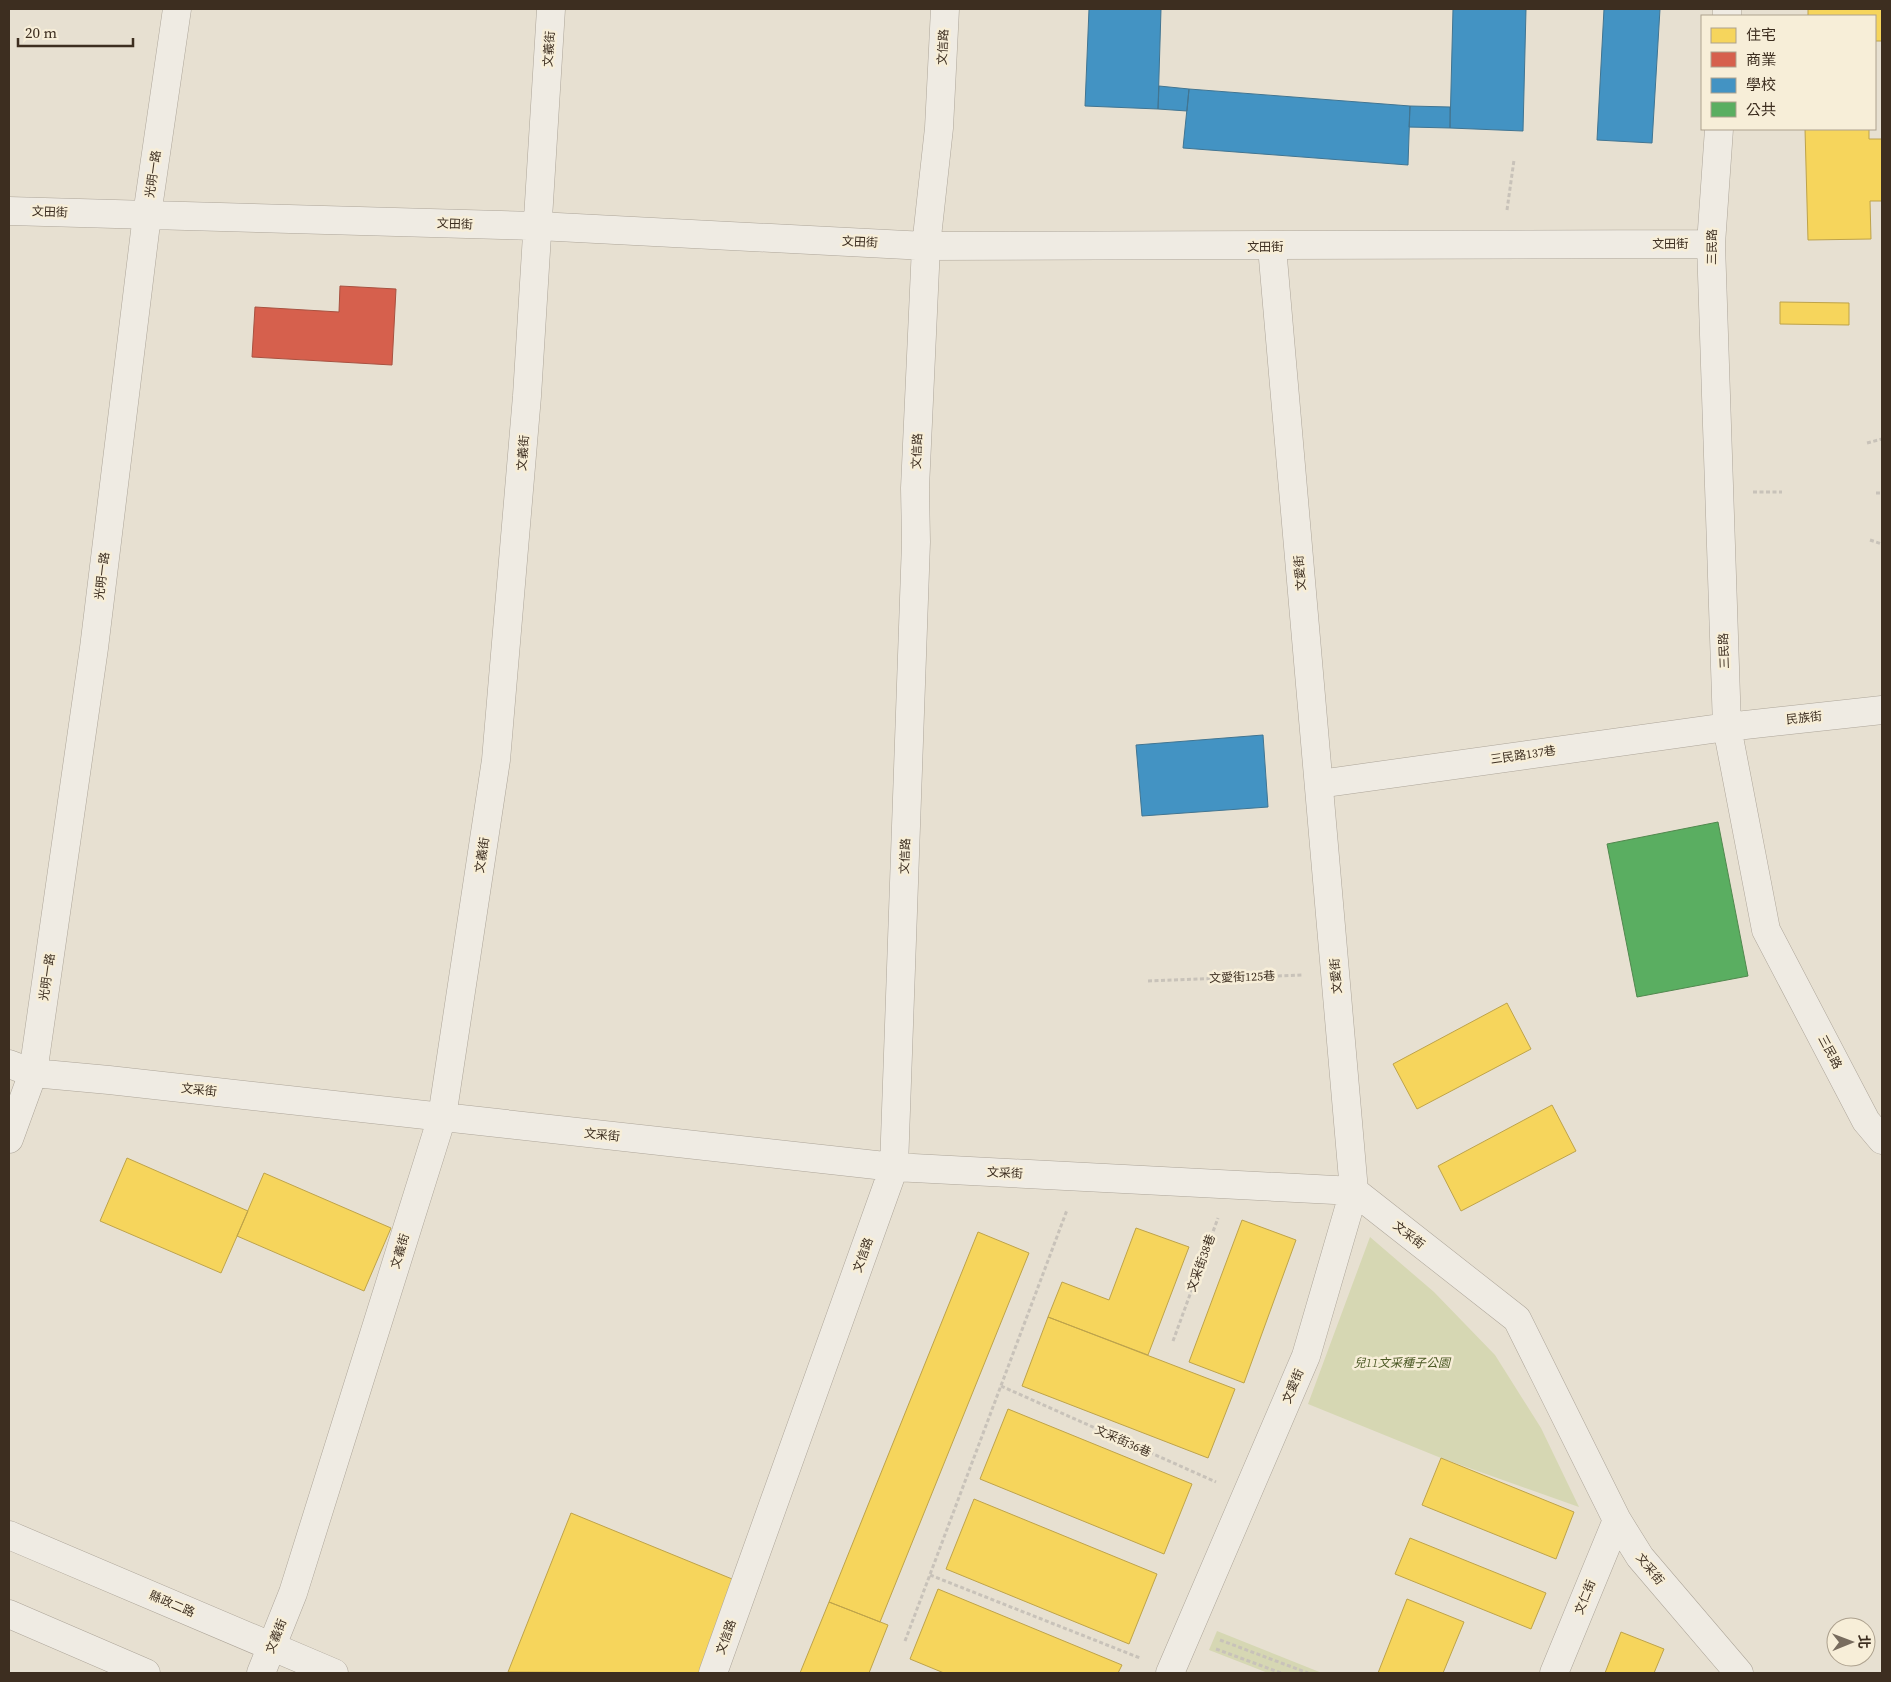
<svg xmlns="http://www.w3.org/2000/svg" width="1891" height="1682" viewBox="0 0 1891 1682" font-family="'Source Serif 4','Noto Sans TC',serif">
	<rect width="100%" height="100%" fill="#e7e0d1"/>
	<path fill="#d6d7b3" d="M1370,1237L1434,1292L1495,1355L1541,1428L1579,1507L1441,1458L1308,1404Z
		M1217,1631L1322,1673H1268L1209,1650Z"/>
	<path fill="#f6d55c" stroke="#bea34a" d="M1808,9H1882V41H1875V16H1808Z
		M1805,129H1869V139H1882V201H1870L1871,239L1808,240Z
		M1780,302L1849,303V325L1780,324Z
		M1507,1003L1531,1049L1417,1109L1393,1064Z
		M1552,1105L1576,1151L1461,1211L1438,1166Z
		M127,1158L248,1211L221,1273L100,1221Z
		M264,1173L391,1228L364,1291L237,1236Z
		M1242,1220L1296,1240L1244,1383L1189,1362Z
		M1136,1228L1189,1247L1148,1355L1048,1317L1062,1282L1109,1300Z
		M978,1232L1029,1253L880,1622L829,1602Z
		M1048,1317L1235,1389L1208,1458L1022,1386Z
		M1008,1409L1192,1484L1164,1554L980,1479Z
		M1441,1458L1574,1512L1556,1559L1422,1505Z
		M974,1499L1157,1574L1129,1644L946,1569Z
		M571,1513L737,1581L704,1673L508,1672Z
		M1410,1538L1546,1593L1531,1629L1395,1574Z
		M938,1589L1122,1665L1118,1673H944L910,1659Z
		M1407,1599L1464,1622L1443,1673H1378Z
		M829,1602L888,1625L869,1673H800Z
		M1621,1632L1664,1649L1654,1673H1605Z"/>
	<path fill="#d6604d" stroke="#a85140" d="M340,286L396,289L392,365L252,357L255,307L339,312Z"/>
	<path fill="#4393c3" stroke="#417592" d="M1089,9H1161L1158,109L1085,106Z
		M1453,9H1526L1523,131L1450,128Z
		M1604,9H1660L1652,143L1597,140Z
		M1159,86L1189,89L1187,111L1158,109Z
		M1189,89L1410,106L1408,165L1183,148Z
		M1410,106L1450,107V128L1409,127Z
		M1263,735L1268,807L1142,816L1136,745Z"/>
	<path fill="#5aae61" stroke="#51884e" d="M1718,822L1748,976L1637,997L1607,844Z"/>
	<g fill="none" stroke-linecap="round" stroke-linejoin="round">
		<defs>
			<path id="minor" d="M1727,16V9
				M1719,129L1711,244L1727,727L1766,930L1866,1121L1882,1140
				M9,211L538,226L926,246L1711,244
				M1319,784L1727,727L1882,710
				M9,1064L33,1073L109,1080L894,1167L1354,1191L1517,1319L1617,1520L1640,1557L1739,1673
				M9,1139L33,1073L94,648L147,215L177,9
				M9,1535L334,1673
				M9,1614L146,1673
				M261,1673L293,1593L442,1117L496,760L527,396L551,9
				M713,1673L894,1167L916,542L915,488L926,246L939,128L945,9
				M1170,1673L1306,1356L1354,1191L1272,247
				M1554,1673L1617,1520"/>
		</defs>
		<use href="#minor" stroke="#ada599" stroke-width="29"/>
		<path stroke="#c8c2b9" stroke-width="3" stroke-dasharray="4 2.5" stroke-linecap="butt" d="M1507,210L1514,160
			M1867,443L1882,439
			M1753,492H1782
			M1876,493H1882
			M1870,540L1882,544
			M1148,981L1302,975
			M1173,1341L1218,1218
			M1001,1386L1216,1482
			M930,1575L1140,1658
			M1220,1640L1308,1673
			M905,1641L1067,1210
			M1216,1649L1281,1673"/>
		<use href="#minor" stroke="#efebe3" stroke-width="28"/>
	</g>
	<g text-anchor="middle" stroke-width="5" stroke-linejoin="round" paint-order="stroke">
		<g font-size="12" fill="#3d2e20" stroke="#f7eed8">
			<text transform="translate(943 47) rotate(-87)" y="4">文信路</text>
			<text transform="translate(549 49) rotate(-86)" y="4">文義街</text>
			<text transform="translate(153 174) rotate(-82)" y="4">光明一路</text>
			<text transform="translate(50 212) rotate(2)" y="4">文田街</text>
			<text transform="translate(455 224) rotate(2)" y="4">文田街</text>
			<text transform="translate(860 242) rotate(3)" y="4">文田街</text>
			<text x="1670" y="248">文田街</text>
			<text x="1265" y="251">文田街</text>
			<text transform="translate(1712 247) rotate(-89)" y="4">三民路</text>
			<text transform="translate(917 451) rotate(-88)" y="4">文信路</text>
			<text transform="translate(523 453) rotate(-85)" y="4">文義街</text>
			<text transform="translate(1300 573) rotate(-95)" y="4">文愛街</text>
			<text transform="translate(102 576) rotate(-83)" y="4">光明一路</text>
			<text transform="translate(1724 651) rotate(-92)" y="4">三民路</text>
			<text transform="translate(1804 718) rotate(-6)" y="4">民族街</text>
			<text transform="translate(1523 755) rotate(-8)" y="4">三民路137巷</text>
			<text transform="translate(482 855) rotate(-81)" y="4">文義街</text>
			<text transform="translate(905 856) rotate(-88)" y="4">文信路</text>
			<text transform="translate(1336 976) rotate(-95)" y="4">文愛街</text>
			<text transform="translate(47 977) rotate(-82)" y="4">光明一路</text>
			<text transform="translate(1242 977) rotate(-2)" y="4">文愛街125巷</text>
			<text transform="translate(1830 1052) rotate(62)" y="4">三民路</text>
			<text transform="translate(199 1090) rotate(6)" y="4">文采街</text>
			<text transform="translate(602 1135) rotate(6)" y="4">文采街</text>
			<text transform="translate(1005 1173) rotate(3)" y="4">文采街</text>
			<text transform="translate(1409 1235) rotate(38)" y="4">文采街</text>
			<text transform="translate(400 1251) rotate(-73)" y="4">文義街</text>
			<text transform="translate(863 1255) rotate(-70)" y="4">文信路</text>
			<text transform="translate(1201 1263) rotate(-70)" y="4">文采街38巷</text>
			<text transform="translate(1293 1386) rotate(-67)" y="4">文愛街</text>
			<text transform="translate(1123 1441) rotate(24)" y="4">文采街36巷</text>
			<text transform="translate(1650 1569) rotate(51)" y="4">文采街</text>
			<text transform="translate(1585 1597) rotate(-68)" y="4">文仁街</text>
			<text transform="translate(172 1604) rotate(23)" y="4">縣政二路</text>
			<text transform="translate(276 1636) rotate(-68)" y="4">文義街</text>
			<text transform="translate(726 1637) rotate(-70)" y="4">文信路</text>
		</g>
		<g font-size="12" font-style="italic" fill="#4d5a26" stroke="#f7eed8">
			<text x="1402" y="1367">兒11文采種子公園</text>
		</g>
	</g>
	<rect width="1891" height="1682" fill="none" stroke="#3d2e20" stroke-width="20"/>
	<rect x="1701" y="15" width="175" height="115" fill="#f7eed8" stroke="#ada18e"/>
	<rect x="1711" y="28" width="25" height="15" fill="#f6d55c" stroke="#ada18e"/>
	<text x="1746" y="40" font-size="15" fill="#3d2e20">住宅</text>
	<rect x="1711" y="52" width="25" height="15" fill="#d6604d" stroke="#ada18e"/>
	<text x="1746" y="65" font-size="15" fill="#3d2e20">商業</text>
	<rect x="1711" y="78" width="25" height="15" fill="#4393c3" stroke="#ada18e"/>
	<text x="1746" y="90" font-size="15" fill="#3d2e20">學校</text>
	<rect x="1711" y="102" width="25" height="15" fill="#5aae61" stroke="#ada18e"/>
	<text x="1746" y="115" font-size="15" fill="#3d2e20">公共</text>
	<g transform="translate(1851 1642) rotate(89)"><circle r="24" fill="#f7eed8" stroke="#ada18e"/>
	<path d="M0-4L9 19L0 12L-9 19Z" fill="#786c5e"/>
	<text y="-8" font-size="14" font-weight="bold" text-anchor="middle" fill="#3d2e20">北</text>
	</g>
	<path d="M18 38v8h115v-8" fill="none" stroke="#3d2e20" stroke-width="2.5"/>
	<text x="25" y="38" font-size="15" fill="#3d2e20" stroke="#f7eed8" stroke-width="4" paint-order="stroke">20 m</text>
</svg>
